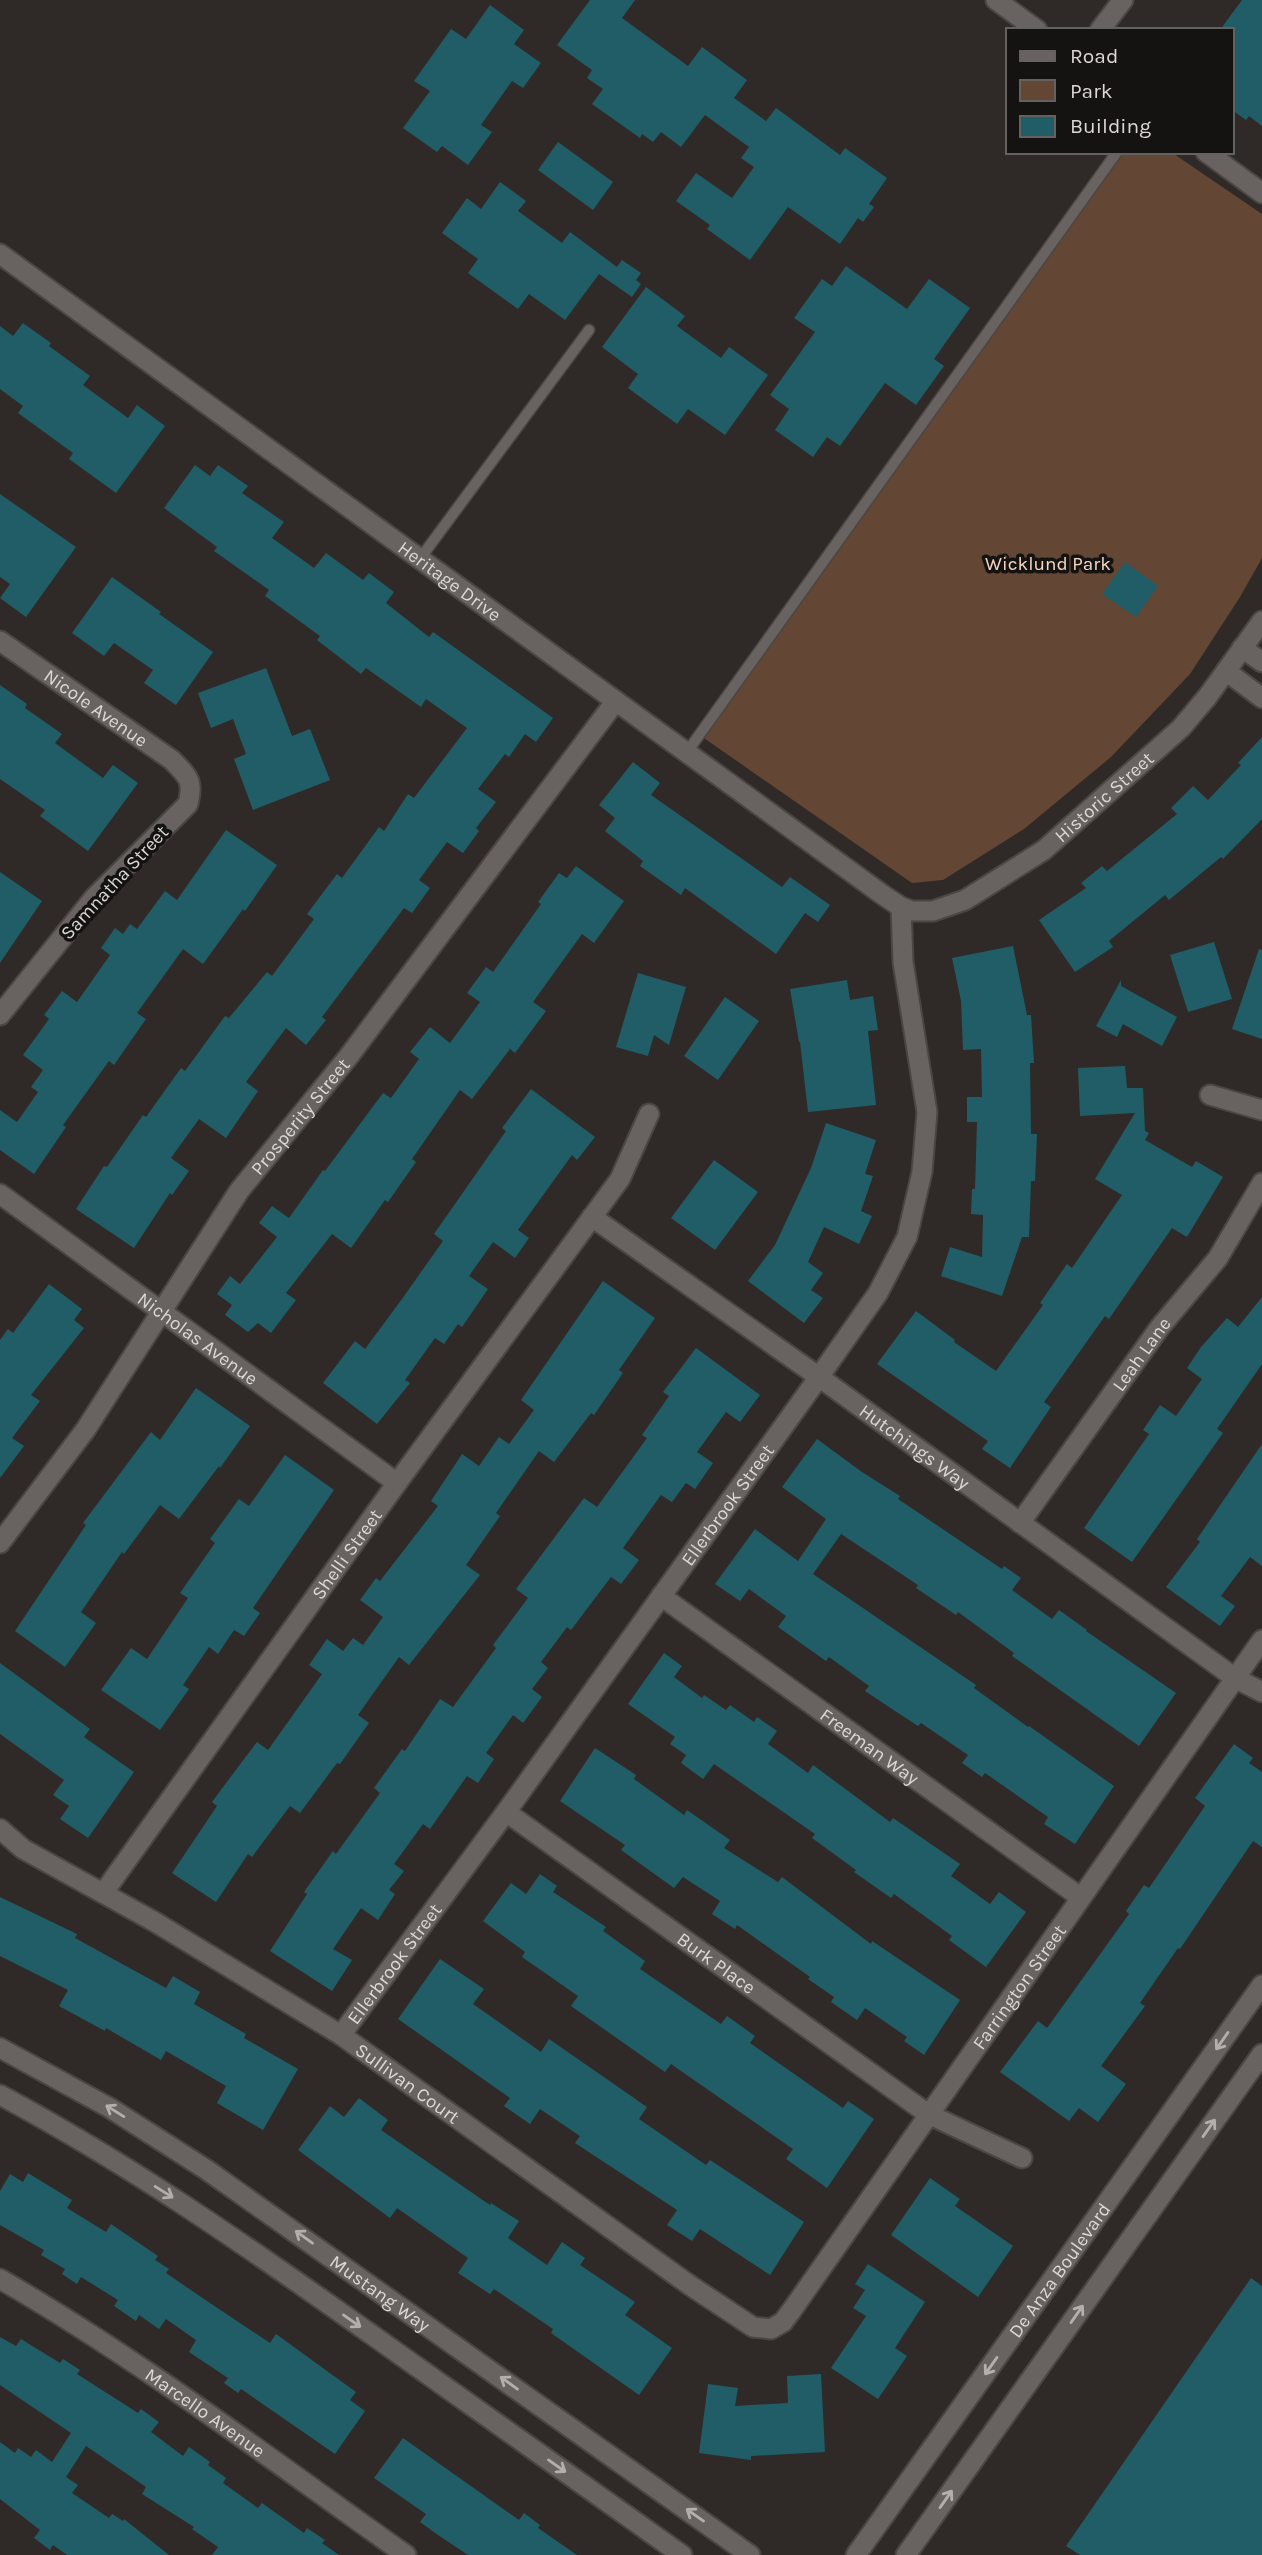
<svg xmlns="http://www.w3.org/2000/svg" width="1262" height="2555" viewBox="0 0 1262 2555" font-family="Karla,sans-serif">
	<rect width="100%" height="100%" fill="#2f2a27"/>
	<path fill="#634734" d="M1122,152H1171L1262,214V558L1240,597L1190,674L1111,757L1024,829L943,880L912,883L701,736Z"/>
	<path fill="#215d67" d="M590,0H635L622,18L688,66L702,47L747,80L734,98L766,121L776,108L840,155L845,148L887,178L869,204L874,207L863,222L858,218L840,244L788,207L750,260L707,229L710,225L676,201L696,173L732,198L754,167L741,158L749,147L705,115L681,147L661,132L653,142L642,134L640,138L592,104L603,89L587,78L592,70L557,45Z
		M1242,0H1262V126L1249,116L1246,120L1232,110V30H1220Z
		M490,5L524,30L514,44L541,63L523,88L512,81L481,125L492,132L468,165L442,146L437,152L403,128L430,91L414,81L451,29L466,39Z
		M558,142L613,182L593,210L538,170Z
		M500,182L526,201L518,211L562,243L570,232L617,267L622,260L641,273L636,280L641,284L632,297L599,274L565,320L529,294L518,309L468,273L478,259L442,233L467,198L481,209Z
		M846,266L907,309L929,279L970,308L934,359L944,366L916,405L885,383L840,446L827,437L813,457L775,430L789,409L770,395L815,332L794,318L822,279L832,286Z
		M646,287L685,316L677,326L721,358L729,347L768,375L725,435L688,409L677,424L628,388L638,374L602,347Z
		M23,323L51,343L49,346L90,376L83,385L128,418L137,405L165,426L116,493L69,459L73,453L18,413L23,406L0,389V326L13,336Z
		M195,465L210,476L218,465L248,486L242,493L284,522L272,538L314,568L326,553L363,580L369,573L394,592L386,603L429,637L433,632L553,718L536,742L525,734L509,757L505,754L478,789L496,802L476,828L479,831L463,853L447,842L419,880L430,888L412,913L404,908L322,1017L326,1020L306,1045L286,1028L246,1082L258,1091L226,1138L199,1119L171,1158L189,1171L172,1195L170,1193L134,1248L76,1209L104,1166L107,1167L143,1115L146,1117L181,1068L185,1071L225,1016L229,1018L267,972L272,976L314,919L307,914L337,874L342,878L379,827L384,831L408,794L414,798L467,728L426,699L421,707L366,668L361,674L317,640L320,636L265,596L269,590L214,551L217,547L164,508Z
		M0,494L76,547L26,617L0,598L10,584L0,577Z
		M1125,562L1158,586L1136,617L1102,594Z
		M112,577L161,612L159,614L213,652L176,705L144,683L153,670L114,643L104,656L72,633Z
		M266,668L292,736L310,729L330,780L253,810L234,759L246,754L233,719L211,728L198,693Z
		M0,685L27,704L25,708L62,734L55,743L103,778L113,765L138,783L88,851L40,816L45,810L0,779Z
		M1262,737V819L1223,859L1221,857L1169,900L1165,895L1109,941L1113,947L1075,972L1039,920L1086,888L1081,883L1102,866L1107,871L1177,814L1171,808L1193,786L1208,800L1241,765L1238,763Z
		M633,762L660,783L651,795L782,887L790,877L830,905L818,922L805,913L776,954L685,888L681,895L640,866L643,861L605,831L615,818L599,805Z
		M226,830L277,865L245,911L243,909L203,964L183,949L137,1013L146,1019L114,1065L109,1061L63,1125L66,1127L34,1174L0,1150V1110L17,1122L38,1092L31,1087L43,1070L23,1055L49,1019L44,1015L62,991L77,1002L110,955L101,948L115,928L123,934L130,924L137,929L165,891L177,900Z
		M576,866L624,901L594,943L582,934L533,1002L546,1011L515,1053L510,1049L472,1099L460,1090L412,1159L416,1162L388,1202L385,1200L351,1248L332,1234L286,1293L296,1300L271,1333L258,1323L248,1332L225,1315L232,1305L217,1294L230,1276L240,1284L277,1237L259,1223L272,1206L289,1218L323,1170L325,1171L383,1093L391,1098L419,1059L410,1052L430,1027L450,1043L480,1002L467,993L486,967L493,972L541,904L538,902L559,873L567,878Z
		M0,872L42,901L0,963Z
		M1214,942L1232,999L1188,1012L1170,955Z
		M1013,946L1027,1015H1031L1034,1063H1030L1031,1134H1037L1035,1181H1031L1029,1237H1022L1002,1296L941,1276L950,1247L982,1257L983,1215L971,1214L972,1189H975L977,1122H967V1097H982L981,1049L963,1050L961,1001L952,958Z
		M1259,949L1262,950V1039L1232,1029Z
		M638,973L686,987L669,1045L654,1035L648,1056L616,1047Z
		M847,980L850,1000L873,996L878,1030L868,1031L876,1105L808,1112L800,1042H799L790,989Z
		M1121,980V986L1177,1017L1162,1046L1123,1024L1117,1037L1096,1026Z
		M725,997L759,1021L718,1080L684,1056Z
		M1125,1066L1127,1088H1143L1145,1131L1149,1133L1145,1140L1192,1167L1196,1161L1223,1177L1187,1237L1172,1228L1109,1319L1105,1316L1044,1402L1051,1407L1010,1468L982,1449L988,1441L877,1364L916,1311L955,1340L954,1342L996,1371L1043,1305L1040,1303L1067,1264L1072,1268L1122,1195L1095,1179L1135,1113L1080,1116L1078,1068Z
		M531,1089L595,1137L577,1160L572,1155L518,1230L529,1238L515,1258L493,1242L469,1276L488,1289L462,1327L458,1324L444,1344L435,1338L405,1380L410,1383L377,1424L323,1383L355,1341L365,1349L402,1299L443,1241L434,1234L506,1131L502,1128Z
		M826,1123L876,1140L865,1174L873,1176L861,1211L872,1216L859,1244L824,1227L808,1262L823,1273L811,1290L823,1298L804,1323L748,1281L775,1245L811,1168Z
		M714,1160L758,1192L715,1250L671,1218Z
		M603,1281L655,1318L619,1370L623,1373L594,1415L591,1413L554,1462L539,1451L496,1513L500,1516L466,1565L480,1575L409,1665L399,1657L358,1715L369,1723L340,1764L337,1763L300,1813L290,1806L252,1857L248,1854L216,1902L172,1873L217,1806L212,1802L232,1775L257,1742L268,1750L322,1674L309,1665L327,1639L343,1651L353,1638L363,1645L383,1617L360,1600L376,1578L380,1581L438,1506L431,1501L462,1454L479,1466L499,1437L509,1444L534,1410L521,1400Z
		M49,1284L82,1309L74,1320L84,1328L31,1395L40,1401L12,1438L24,1446L0,1478V1340L8,1329L13,1333Z
		M1262,1297V1364L1217,1429L1223,1433L1132,1562L1084,1528L1149,1434L1143,1430L1160,1405L1176,1416L1202,1379L1187,1368L1201,1347L1227,1318L1238,1327Z
		M696,1348L760,1395L740,1422L726,1412L697,1452L713,1463L695,1489L686,1483L672,1502L661,1495L623,1548L639,1560L621,1584L611,1577L571,1630L567,1627L541,1662L548,1668L532,1689L542,1697L523,1723L513,1715L486,1753L494,1759L478,1783L467,1776L430,1829L423,1824L394,1864L404,1871L389,1890L395,1894L378,1920L361,1908L333,1949L352,1960L332,1991L270,1951L307,1894L304,1892L333,1851L336,1854L380,1793L374,1788L402,1749L405,1751L440,1699L453,1707L496,1648L493,1645L528,1598L516,1589L584,1498L597,1507L647,1438L642,1435L669,1396L663,1392Z
		M196,1388L250,1426L220,1468L219,1466L179,1519L160,1505L124,1554L122,1552L81,1612L96,1623L65,1667L15,1631L86,1525L83,1523L151,1432L160,1440Z
		M817,1439L862,1472L900,1496L898,1499L1002,1569L1004,1566L1021,1578L1012,1590L1052,1619L1059,1610L1087,1630L1086,1631L1176,1693L1139,1746L1012,1656L1014,1653L958,1612L956,1615L916,1588L918,1585L841,1534L813,1574L976,1685L974,1688L1028,1727L1029,1726L1114,1786L1075,1844L1044,1824L1048,1817L985,1773L982,1777L962,1763L968,1755L921,1723L918,1726L892,1709L865,1691L869,1686L829,1657L826,1661L778,1627L786,1616L749,1589L740,1601L715,1584L755,1529L798,1561L826,1519L782,1487Z
		M1262,1444V1566L1250,1557L1221,1596L1235,1606L1220,1626L1166,1587L1200,1542L1197,1539Z
		M285,1455L334,1490L253,1608L260,1613L244,1636L234,1630L218,1654L209,1647L183,1685L189,1689L160,1730L101,1690L131,1648L147,1659L188,1598L180,1593L215,1543L210,1539L239,1499L249,1506Z
		M664,1653L682,1666L674,1677L702,1698L704,1695L726,1710L730,1705L754,1722L757,1717L777,1731L768,1744L808,1773L813,1765L890,1822L893,1818L960,1864L951,1876L990,1904L999,1892L1026,1912L986,1967L949,1940L952,1936L894,1894L891,1898L854,1872L856,1870L812,1838L815,1834L714,1764L703,1779L681,1763L686,1755L670,1744L675,1737L628,1704Z
		M0,1663L90,1729L84,1737L134,1772L88,1838L60,1819L69,1806L53,1795L64,1780L0,1734Z
		M1234,1744L1253,1758L1249,1763L1262,1772V1847L1253,1841L1180,1949L1178,1948L1140,2003L1145,2006L1101,2066L1126,2084L1098,2122L1079,2108L1069,2121L1000,2072L1038,2021L1047,2028L1129,1914L1126,1911L1144,1885L1149,1888L1205,1806L1195,1798Z
		M595,1748L636,1775L634,1779L684,1815L687,1810L730,1840L724,1848L778,1882L782,1877L871,1944L872,1941L960,2000L924,2055L904,2041L907,2037L865,2008L857,2020L831,2002L834,1997L808,1979L810,1977L737,1925L735,1929L712,1914L720,1901L683,1877L674,1888L621,1850L625,1845L560,1801Z
		M540,1874L557,1886L553,1892L606,1927L603,1931L645,1961L640,1969L721,2024L727,2016L755,2036L750,2043L843,2108L848,2101L874,2119L827,2188L786,2159L793,2149L671,2064L665,2072L571,2006L578,1996L522,1957L525,1952L483,1921L511,1883L526,1894Z
		M0,1897L77,1934L75,1938L166,1988L173,1976L200,1992L194,2004L246,2034L244,2038L298,2069L263,2130L217,2103L226,2086L166,2051L161,2060L106,2028L105,2031L59,2006L68,1990L0,1956Z
		M440,1959L484,1989L473,2004L541,2052L549,2039L647,2107L639,2119L706,2165L710,2160L804,2222L770,2275L700,2229L692,2241L667,2225L677,2210L575,2143L580,2136L540,2109L530,2124L504,2106L510,2098L398,2019Z
		M359,2098L388,2120L381,2130L490,2205L491,2203L519,2221L508,2238L547,2265L562,2242L585,2258L580,2265L635,2302L625,2315L672,2348L639,2395L551,2333L553,2329L494,2289L490,2294L458,2273L468,2258L397,2208L390,2218L298,2150L330,2106L344,2117Z
		M28,2173L72,2200L67,2208L106,2232L111,2224L158,2256L155,2260L169,2269L166,2273L207,2301L270,2343L276,2334L356,2392L350,2400L365,2411L335,2454L241,2389L238,2393L224,2383L228,2378L189,2352L196,2340L166,2319L159,2329L139,2315L136,2321L114,2306L118,2300L81,2277L77,2284L62,2274L65,2269L41,2255L44,2250L0,2225V2191L10,2174L23,2182Z
		M930,2178L960,2199L955,2206L1013,2246L978,2297L891,2235Z
		M868,2264L925,2302L895,2348L907,2356L878,2399L831,2368L866,2316L853,2308L865,2290L855,2284Z
		M1251,2278L1262,2286V2555H1080L1066,2546Z
		M0,2337L16,2346L21,2339L60,2363L63,2359L80,2370L77,2374L138,2413L141,2409L159,2422L151,2432L183,2456L189,2447L210,2462L208,2465L226,2478L223,2483L258,2508L262,2503L304,2533L307,2528L325,2540L322,2543L339,2555H212L218,2547L192,2529L194,2527L142,2494L146,2487L86,2446L66,2477L78,2485L72,2493L109,2518L112,2514L123,2521L124,2519L169,2555H67L53,2545L50,2550L34,2538L40,2530L0,2499V2442L15,2453L18,2448L31,2457L36,2450L52,2462L71,2433L0,2385Z
		M821,2374L825,2452L751,2456V2460L699,2453L708,2384L738,2388L735,2406L788,2403L787,2376Z
		M403,2438L519,2520L524,2513L540,2525L538,2528L577,2555H468L438,2535L420,2522L426,2514L374,2478Z"/>
	<g fill="none" stroke-linecap="round" stroke-linejoin="round">
		<defs>
			<path id="service" d="M419,560L589,330
				M687,752L1117,152"/>
			<g id="minor">
				<path d="M1100,30L1123,0"/>
				<path id="s1" d="M0,641L172,760C188,777 194,780 188,804L94,898L0,1015"/>
				<path d="M1210,1095L1262,1110"/>
				<path id="s2" d="M0,1194L397,1483"/>
				<path id="s3" d="M592,1217L819,1377L1235,1678L1262,1692"/>
				<path id="s4" d="M1020,1523L1160,1327L1218,1258L1262,1183"/>
				<path id="s5" d="M0,1543L86,1429L239,1191L349,1056L615,702"/>
				<path id="s6" d="M661,1596L1080,1897"/>
				<path id="s7" d="M506,1812L928,2114L1022,2158"/>
				<path id="s8" d="M0,1829L23,1849L155,1922L341,2035L691,2286L753,2327L771,2329L783,2322L792,2310L1262,1640"/>
				<path id="s9" d="M104,1892L397,1483L620,1179L649,1114"/>
				<path id="s10" d="M341,2035L506,1812L819,1377L878,1293L907,1237L922,1172L927,1112L903,962L901,907"/>
				<path id="s11" d="M0,2279C142,2361 273,2461 406,2555"/>
			</g>
			<g id="tertiary">
				<path d="M996,0L1037,30"/>
				<path d="M1206,152L1262,193"/>
				<path id="s12" d="M0,254L883,895L901,907L912,911H933L965,900L1044,850L1181,728L1208,696L1262,621"/>
				<path d="M1242,648L1262,662"/>
				<path d="M1226,671L1262,698"/>
				<path id="s13" d="M0,2048L110,2108L207,2170L750,2555"/>
				<path d="M0,2095C131,2165 254,2251 375,2337C477,2410 580,2482 682,2555"/>
				<path id="s14" d="M856,2555L1262,1985"/>
				<path d="M906,2555L1262,2054"/>
			</g>
		</defs>
		<use href="#service" stroke="#4a4643" stroke-width="13"/>
		<use href="#minor" stroke="#4a4643" stroke-width="23"/>
		<use href="#tertiary" stroke="#4a4643" stroke-width="23"/>
		<use href="#service" stroke="#686360" stroke-width="10"/>
		<use href="#minor" stroke="#686360" stroke-width="19"/>
		<use href="#tertiary" stroke="#686360" stroke-width="19"/>
	</g>
	<defs><path id="oneway-shaft" d="M-6 0H5M1.5-3L5.5 0L1.5 3" fill="none" stroke-width="1.6" stroke-linecap="round" stroke-linejoin="round" transform="scale(1.75)"/></defs>
	<g stroke="#b3afad">
		<use href="#oneway-shaft" transform="translate(1222 2041) rotate(125)"/>
		<use href="#oneway-shaft" transform="translate(115 2111) rotate(-148)"/>
		<use href="#oneway-shaft" transform="translate(1209 2128) rotate(-55)"/>
		<use href="#oneway-shaft" transform="translate(164 2192) rotate(32)"/>
		<use href="#oneway-shaft" transform="translate(304 2237) rotate(-144)"/>
		<use href="#oneway-shaft" transform="translate(1077 2314) rotate(-55)"/>
		<use href="#oneway-shaft" transform="translate(352 2321) rotate(35)"/>
		<use href="#oneway-shaft" transform="translate(991 2366) rotate(125)"/>
		<use href="#oneway-shaft" transform="translate(509 2383) rotate(-144)"/>
		<use href="#oneway-shaft" transform="translate(557 2466) rotate(35)"/>
		<use href="#oneway-shaft" transform="translate(946 2499) rotate(-55)"/>
		<use href="#oneway-shaft" transform="translate(695 2515) rotate(-145)"/>
	</g>
	<g text-anchor="middle" stroke-width="7" stroke-linejoin="round" paint-order="stroke">
		<g font-size="19" fill="#f5d7c3" stroke="#151312">
			<text x="1048" y="570">Wicklund Park</text>
		</g>
		<g font-size="19" fill="#dbd8d6" stroke="#151312">
			<text dy="7" stroke="none"><textPath href="#s12" startOffset="556">Heritage Drive</textPath></text>
			<text dy="7" stroke="none"><textPath href="#s1" startOffset="117">Nicole Avenue</textPath></text>
			<text dy="7" stroke="none"><textPath href="#s12" startOffset="1353">Historic Street</textPath></text>
			<text transform="translate(114 882) rotate(-47)" y="7">Samnatha Street</text>
			<text dy="7" stroke="none"><textPath href="#s5" startOffset="522">Prosperity Street</textPath></text>
			<text dy="7" stroke="none"><textPath href="#s2" startOffset="245">Nicholas Avenue</textPath></text>
			<text dy="7" stroke="none"><textPath href="#s4" startOffset="208">Leah Lane</textPath></text>
			<text dy="7" stroke="none"><textPath href="#s3" startOffset="396">Hutchings Way</textPath></text>
			<text dy="7" stroke="none"><textPath href="#s10" startOffset="656">Ellerbrook Street</textPath></text>
			<text dy="7" stroke="none"><textPath href="#s9" startOffset="416">Shelli Street</textPath></text>
			<text dy="7" stroke="none"><textPath href="#s6" startOffset="257">Freeman Way</textPath></text>
			<text dy="7" stroke="none"><textPath href="#s10" startOffset="89">Ellerbrook Street</textPath></text>
			<text dy="7" stroke="none"><textPath href="#s7" startOffset="259">Burk Place</textPath></text>
			<text dy="7" stroke="none"><textPath href="#s8" startOffset="1346">Farrington Street</textPath></text>
			<text dy="7" stroke="none"><textPath href="#s8" startOffset="481">Sullivan Court</textPath></text>
			<text dy="7" stroke="none"><textPath href="#s14" startOffset="350">De Anza Boulevard</textPath></text>
			<text dy="7" stroke="none"><textPath href="#s13" startOffset="453">Mustang Way</textPath></text>
			<text dy="7" stroke="none"><textPath href="#s11" startOffset="245">Marcello Avenue</textPath></text>
		</g>
	</g>
	<rect x="1006" y="28" width="228" height="126" fill="#151312" stroke="#646260" stroke-width="2"/>
	<rect x="1020" y="51" width="35" height="10" fill="#686360" stroke="#646260" stroke-width="2"/>
	<text x="1070" y="63" font-size="21" fill="#dbd8d6">Road</text>
	<rect x="1020" y="80" width="35" height="21" fill="#634734" stroke="#646260" stroke-width="2"/>
	<text x="1070" y="98" font-size="21" fill="#dbd8d6">Park</text>
	<rect x="1020" y="116" width="35" height="21" fill="#215d67" stroke="#646260" stroke-width="2"/>
	<text x="1070" y="133" font-size="21" fill="#dbd8d6">Building</text>
</svg>
